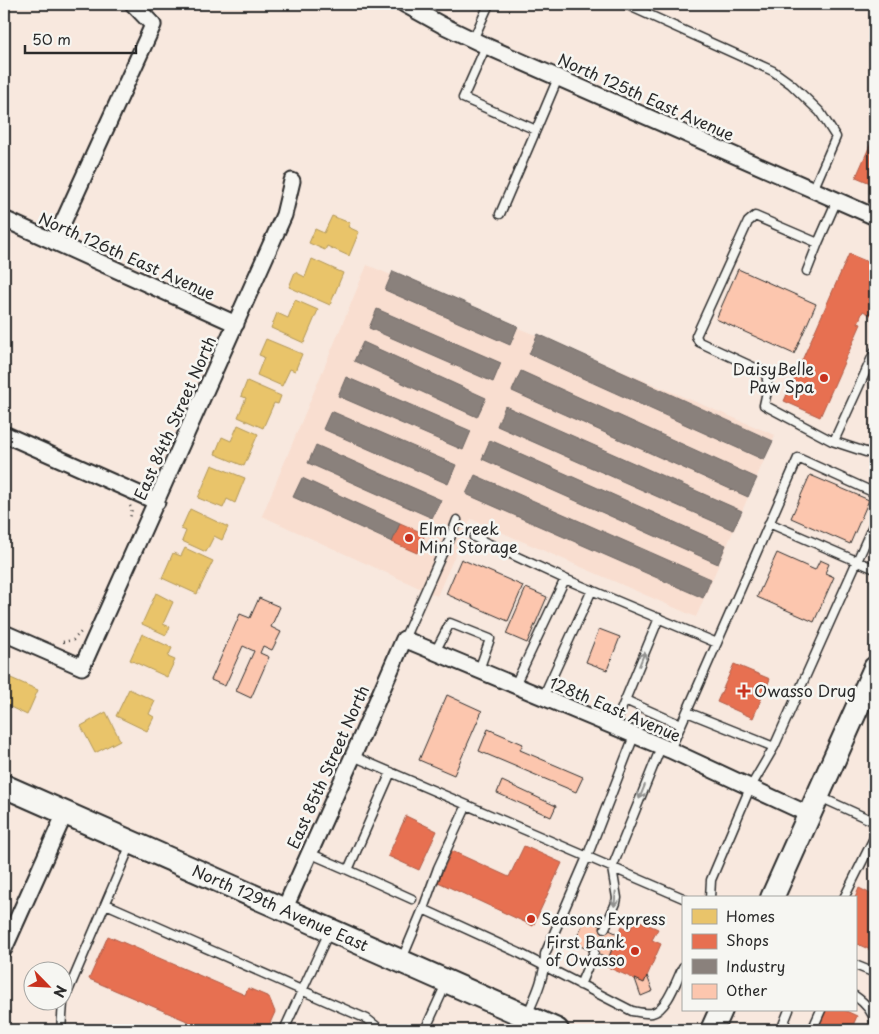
<svg xmlns="http://www.w3.org/2000/svg" width="879" height="1034" viewBox="0 0 879 1034" font-family="'Playpen Sans',sans-serif">
	<rect width="100%" height="100%" fill="#f8e8de"/>
	<filter id="ink" filterUnits="userSpaceOnUse"><feTurbulence type="fractalNoise" baseFrequency=".02" numOctaves="2"/><feDisplacementMap in="SourceGraphic" scale="10" xChannelSelector="R" yChannelSelector="G"/><feConvolveMatrix kernelMatrix="1 2 1 2 8 2 1 2 1" color-interpolation-filters="sRGB"/></filter>
	<g filter="url(#ink)">
		<path fill="#f9ded0" d="M367,265L775,435L696,617L471,519L437,596L262,516Z"/>
		<path fill="#e9c46a" stroke="#b09657" d="M332,216L350,223L348,227L359,232L349,256L327,246L325,250L309,243L315,229L324,233Z
			M312,259L343,273L330,305L289,287L295,272L305,277Z
			M295,300L318,310L304,343L271,328L277,313L288,318Z
			M266,339L302,354L295,371L290,369L282,386L257,375L264,357L259,355Z
			M247,381L281,396L278,404L274,403L263,428L238,417L246,398L241,396Z
			M238,425L258,434L244,466L215,454L222,437L231,441Z
			M212,465L245,478L235,503L227,499L223,508L198,498Z
			M190,509L228,527L222,540L214,536L206,552L182,541L186,531L181,529Z
			M185,548L213,561L197,594L162,578L173,553L181,556Z
			M156,593L173,602L163,624L170,627L166,635L142,624Z
			M142,634L172,648L168,657L175,660L167,677L130,660Z
			M4,675L38,690L27,715L4,704Z
			M129,689L155,701L149,714L154,717L147,731L116,716Z
			M106,712L120,740L95,753L81,726Z"/>
		<path fill="#e76f51" stroke="#af5b46" d="M875,134V185L856,177Z
			M849,254L873,264L875,259V317L863,311L858,323L861,324L820,417L784,401Z
			M400,523L425,534L417,553L392,542Z
			M734,664L770,679L753,718L717,702Z
			M406,816L437,831L419,870L388,856Z
			M524,846L562,863L533,926L438,882L452,851L509,877Z
			M859,888L875,896V952L855,943V898Z
			M635,919L658,929L652,940L661,944L644,983L605,966L622,926L630,930Z
			M108,936L245,995L248,988L269,997L275,1012L267,1030H208L89,979Z
			M826,1010H844L857,1016L851,1030H817Z"/>
		<path fill="#8a817c" stroke="#6e6764" d="M393,271L518,326L510,345L385,290Z
			M377,309L501,363L493,382L369,328Z
			M538,334L773,441L764,460L529,354Z
			M363,342L486,398L477,417L354,361Z
			M521,371L757,478L748,497L512,391Z
			M346,377L471,431L463,450L338,396Z
			M505,406L742,511L733,530L497,426Z
			M331,411L456,465L448,484L323,429Z
			M490,440L726,545L718,564L482,459Z
			M316,445L441,500L432,518L308,463Z
			M475,475L711,579L703,598L466,494Z
			M302,478L400,523L392,542L293,497Z"/>
		<path fill="#fcc6ae" stroke="#2b2b2b" d="M738,269L816,304L794,354L716,319Z
			M810,475L869,500L850,544L791,518Z
			M777,553L815,570L820,560L829,564L825,573L834,577L814,622L757,597Z
			M461,559L523,586L508,621L446,594Z
			M526,588L547,597L527,643L506,634Z
			M259,598L280,607L271,627L281,632L272,650L263,646L260,653L269,657L251,698L236,691L254,651L243,646L225,686L211,680L240,614L250,618Z
			M599,629L620,637L607,670L586,662Z
			M447,695L482,711L454,775L419,760Z
			M488,729L523,744L520,750L583,777L576,792L479,751Z
			M502,781L556,806L551,817L497,793Z
			M585,919L618,934L608,959L574,943Z
			M647,976L653,991L641,996L635,979L644,983Z"/>
		<g fill="none" stroke-linecap="round" stroke-linejoin="round">
			<defs>
				<path id="service" d="M625,4L773,71L791,84L820,112L836,137L813,190
					M473,40L489,4
					M486,46L463,98L536,130L558,78
					M500,214L536,130
					M818,243L755,216L748,222L696,336L699,342L766,373L768,387L764,405L832,441L875,455
					M807,271L818,243L837,200
					M834,441L875,351
					M769,523L875,569
					M474,537L565,579
					M404,639L441,556L449,541L457,520
					M435,652L450,623L490,639L479,670
					M515,685L565,579L717,643
					M543,697L592,590
					M625,700L681,725
					M687,712L774,747
					M614,727L659,618
					M670,750L798,458L875,493
					M353,756L683,898
					M820,797L875,822
					M309,853L348,870L391,772
					M348,870L412,899
					M710,898L711,880L750,788L774,747L875,521
					M844,898L875,836
					M106,904L367,1019L376,1026L377,1030
					M423,909L438,868L467,805
					M605,928L616,903L617,898L612,868L661,747
					M402,959L423,909L519,953L632,1011C638,1012 646,1014 652,1013C667,1010 677,979 683,967
					M855,965L875,973
					M580,985L594,952
					M855,996C865,1003 873,1011 875,1023
					M527,1015C536,995 545,977 545,954L587,857L634,736
					M61,1030L63,1003L131,844
					M284,1030L329,932
					M425,1030L446,984
					M781,1030L789,1010
					M812,1030L821,1010"/>
				<path id="minor" d="M404,4L442,25L486,46L875,217
					M4,219L236,324
					M54,242L153,25L133,4
					M4,434L157,502
					M4,633L82,667L284,215L292,181
					M284,910L353,756L404,639L670,750L810,815
					M4,949L65,813"/>
				<g id="secondary">
					<path id="s1" d="M4,786L557,1030"/>
					<path d="M772,898L875,668"/>
					<path d="M712,1030L721,1010"/>
				</g>
			</defs>
			<use href="#service" stroke="#2b2b2b" stroke-width="11"/>
			<use href="#minor" stroke="#2b2b2b" stroke-width="19"/>
			<use href="#secondary" stroke="#2b2b2b" stroke-width="26"/>
			<path stroke="#2b2b2b" stroke-width="2.5" stroke-dasharray="1 4" stroke-linecap="butt" d="M130,506L132,509L130,519
				M63,642L73,640L81,632"/>
			<use href="#service" stroke="#f6f6f2" stroke-width="8"/>
			<use href="#minor" stroke="#f6f6f2" stroke-width="15"/>
			<use href="#secondary" stroke="#f6f6f2" stroke-width="22"/>
		</g>
		<defs><path id="oneway-shaft" d="M-6 0H5M1.5-3L5.5 0L1.5 3" fill="none" stroke-width="1.6" stroke-linecap="round" stroke-linejoin="round" transform="scale(1.25)"/></defs>
		<g stroke="#90908e">
			<use href="#oneway-shaft" transform="translate(642 659) rotate(-68)"/>
			<use href="#oneway-shaft" transform="translate(642 792) rotate(112)"/>
			<use href="#oneway-shaft" transform="translate(615 899) rotate(95)"/>
		</g>
	</g>
	<g fill="#c8321e" stroke="#f6f6f2" stroke-width="2">
		<circle cx="824" cy="378" r="5"/>
		<circle cx="409" cy="538" r="5"/>
		<path d="M741.5 683.5h5v5h5v5h-5v5h-5v-5h-5v-5h5z"/>
		<circle cx="531" cy="919" r="5"/>
		<circle cx="635" cy="951" r="5"/>
	</g>
	<g text-anchor="middle" stroke-width="5" stroke-linejoin="round" paint-order="stroke">
		<g font-size="16" fill="#2b2b2b" stroke="#f6f6f2">
			<text transform="translate(646 97) rotate(24)" y="6">North 125th East Avenue</text>
			<text transform="translate(127 256) rotate(24)" y="6">North 126th East Avenue</text>
			<text transform="translate(175 418) rotate(-66)" y="6">East 84th Street North</text>
			<text transform="translate(615 709) rotate(23)" y="6">128th East Avenue</text>
			<text transform="translate(328 767) rotate(-66)" y="6">East 85th Street North</text>
			<text dy="6" stroke="none"><textPath href="#s1" startOffset="302">North 129th Avenue East</textPath></text>
		</g>
		<g font-size="16" fill="#2b2b2b" stroke="#f6f6f2" text-anchor="start">
			<text x="814" y="375" text-anchor="end">DaisyBelle<tspan x="814" dy="18">Paw Spa</tspan></text>
			<text x="419" y="535">Elm Creek<tspan x="419" dy="18">Mini Storage</tspan></text>
			<text x="754" y="697">Owasso Drug</text>
			<text x="541" y="925">Seasons Express</text>
			<text x="625" y="948" text-anchor="end">First Bank<tspan x="625" dy="18">of Owasso</tspan></text>
		</g>
	</g>
	<rect width="879" height="1034" fill="none" stroke="#f6f6f2" stroke-width="20"/>
	<rect x="10" y="10" width="859" height="1014" fill="none" stroke="#2b2b2b" stroke-width="2" filter="url(#ink)"/>
	<rect x="682" y="896" width="175" height="115" fill="#f6f6f2" stroke="#a5a5a2"/>
	<rect x="692" y="909" width="25" height="15" fill="#e9c46a" stroke="#a5a5a2"/>
	<text x="726" y="922" font-size="15" fill="#2b2b2b">Homes</text>
	<rect x="692" y="934" width="25" height="15" fill="#e76f51" stroke="#a5a5a2"/>
	<text x="726" y="946" font-size="15" fill="#2b2b2b">Shops</text>
	<rect x="692" y="959" width="25" height="15" fill="#8a817c" stroke="#a5a5a2"/>
	<text x="726" y="972" font-size="15" fill="#2b2b2b">Industry</text>
	<rect x="692" y="984" width="25" height="15" fill="#fcc6ae" stroke="#a5a5a2"/>
	<text x="726" y="996" font-size="15" fill="#2b2b2b">Other</text>
	<g transform="translate(48 986) rotate(114)"><circle r="24" fill="#f6f6f2" stroke="#a5a5a2"/>
	<path d="M0-4L9 19L0 12L-9 19Z" fill="#c8321e"/>
	<text y="-8" font-size="14" font-weight="bold" text-anchor="middle" fill="#2b2b2b">N</text>
	</g>
	<path d="M25 45v8h111v-8" fill="none" stroke="#2b2b2b" stroke-width="2.5"/>
	<text x="32" y="45" font-size="15" fill="#2b2b2b" stroke="#f6f6f2" stroke-width="4" paint-order="stroke">50 m</text>
</svg>
